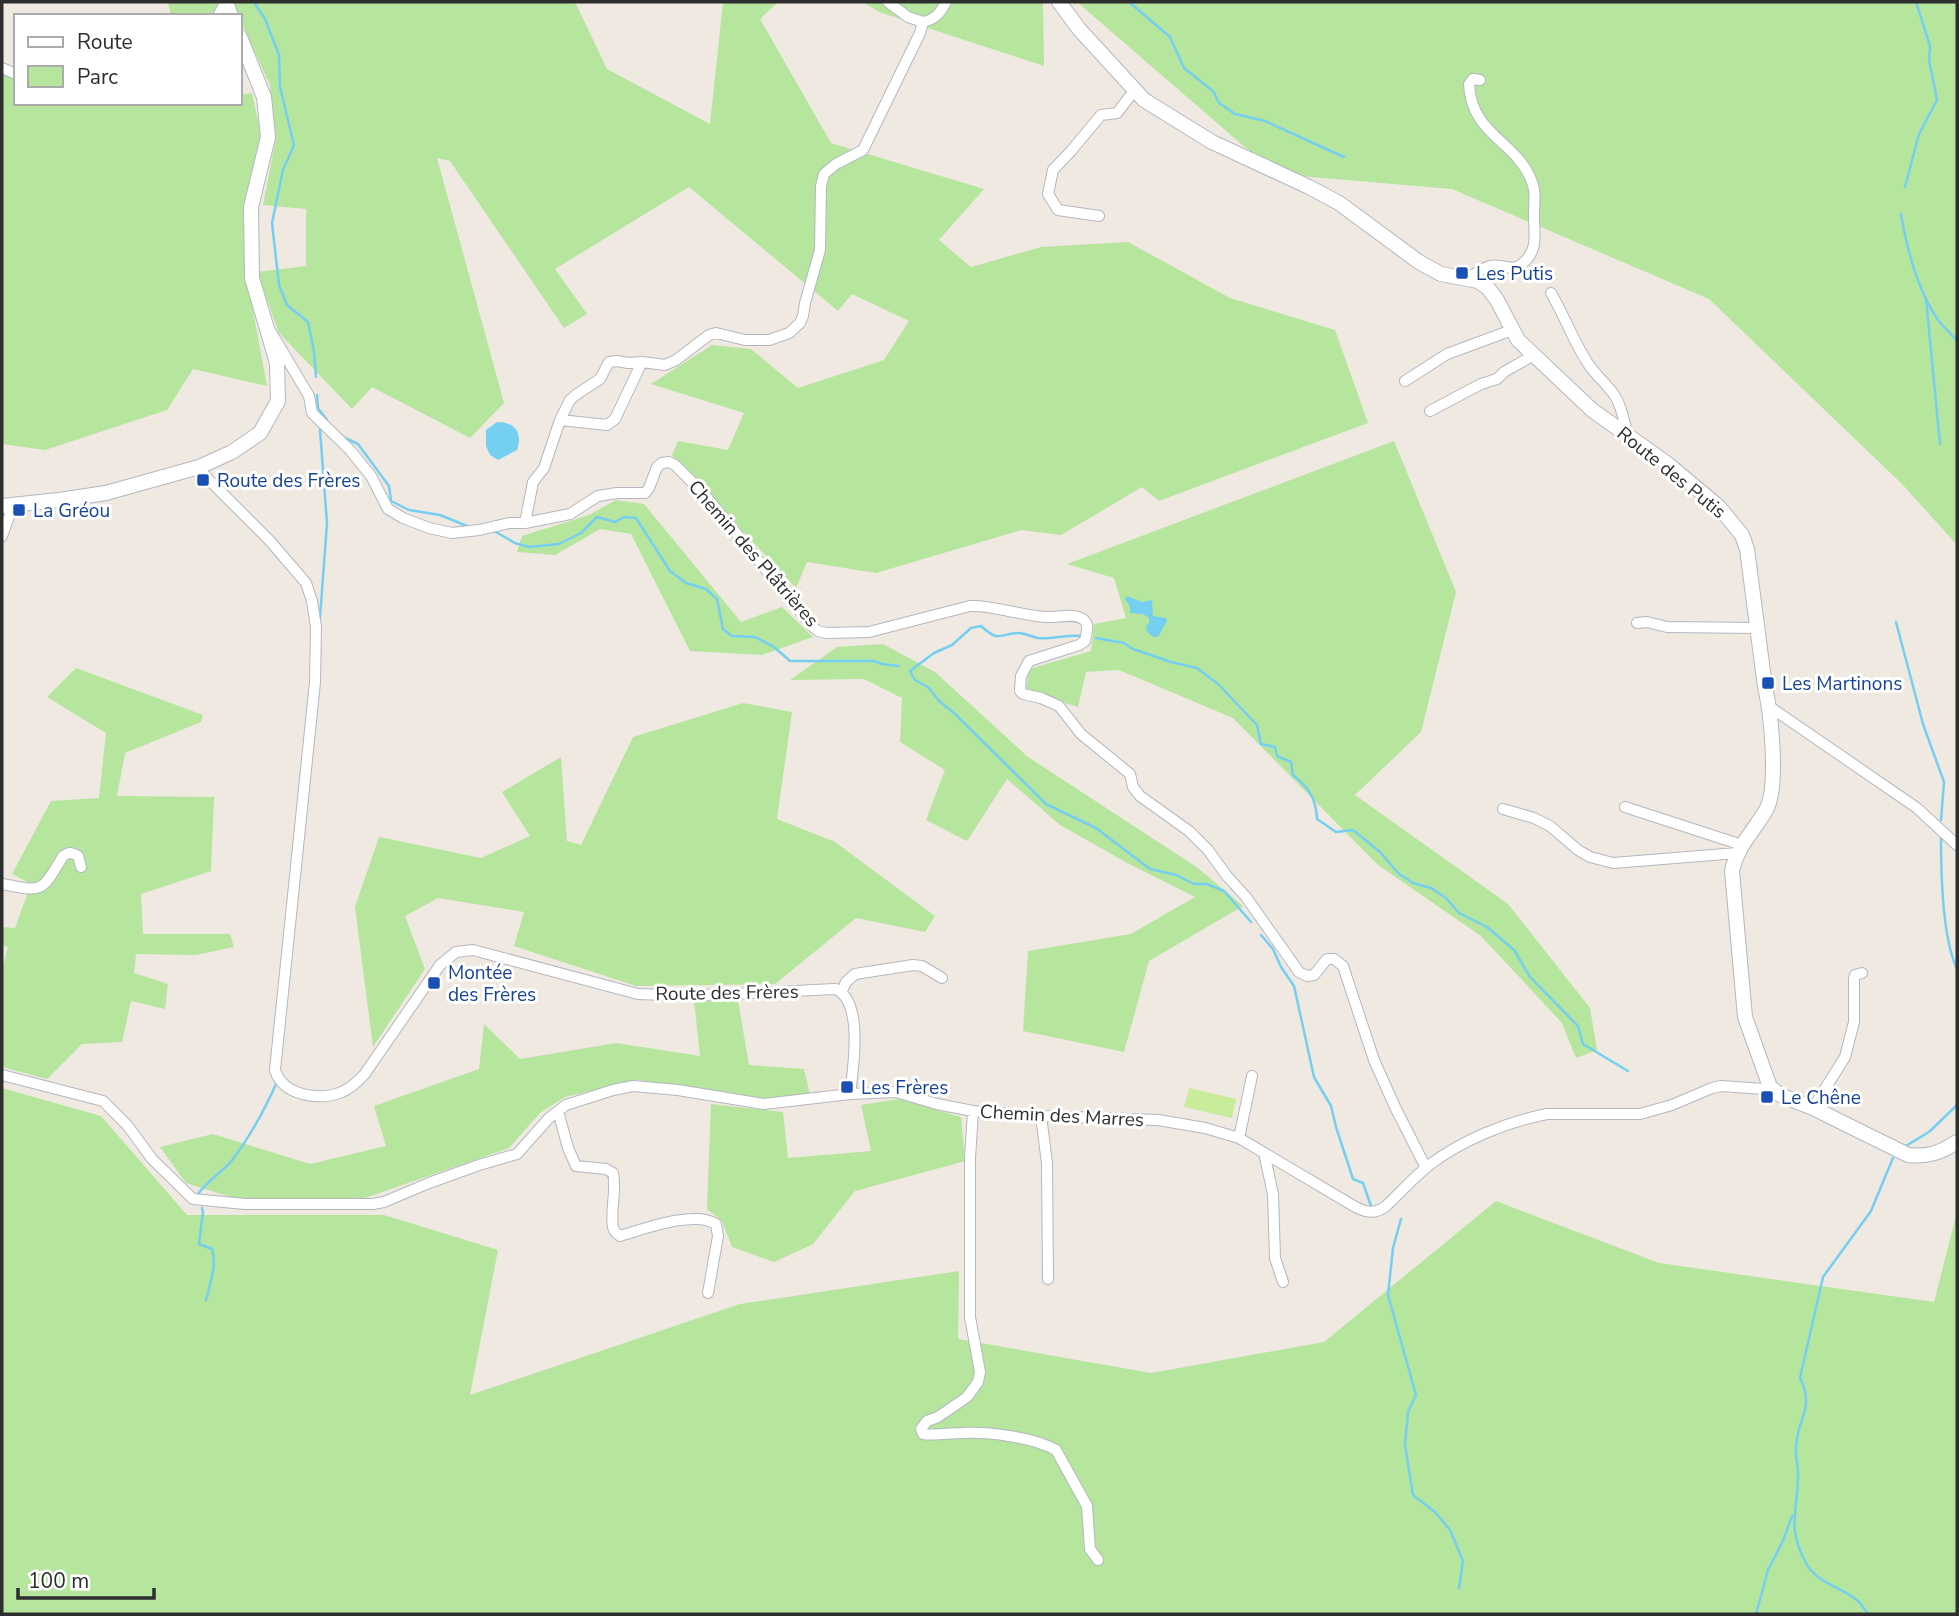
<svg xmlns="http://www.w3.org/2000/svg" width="1959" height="1616" viewBox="0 0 1959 1616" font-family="'Nunito Sans',sans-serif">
	<rect width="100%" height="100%" fill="#efe9e1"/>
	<path fill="#b6e59e" d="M168,2H217L218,9L207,16H171Z
		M232,2H575L607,69L710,124L723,2H778L760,19L831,143L984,189L939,240L971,267L1041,247L1128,242L1230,298L1335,330L1368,423L1159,501L1142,487L1061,535L1021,530L876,573L807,562L796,588L672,455L678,441L728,450L744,413L651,384L712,345L751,349L798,388L884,360L909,321L852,294L838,311L689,187L555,269L587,314L564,328L450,161L437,158L504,403L470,438L372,387L352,409L279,333L257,272L306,266V209L263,205L276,138L270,85Z
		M863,2H1043L1044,66L879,12Z
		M1077,2H1957V545L1902,484L1709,299L1452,189L1276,174Z
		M2,71L16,77V103H240V95L252,93L261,135L243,211L249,289L267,386L193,369L167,410L45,450L2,444Z
		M1394,441L1456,592L1421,732L1355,795L1508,904L1590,1008L1597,1050L1576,1058L1562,1023L1481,936L1378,865L1233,718L1119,670L1086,672L1078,707L1026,691L1029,669L1091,651L1094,624L1126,618L1114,578L1067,564Z
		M616,500L644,504L741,622L782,607L813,637L762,655L690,651L631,534L600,529L555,555L517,552L522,536L589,515Z
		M883,644L935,672L1028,757L1198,868L1243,906L1149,961L1124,1052L1023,1031L1028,951L1131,934L1195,897L1129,864L1060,825L1007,779L967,841L926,820L945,770L900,742L902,698L864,679L790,680L837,647Z
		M76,668L203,715L201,722L125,753L117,796L214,797L211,871L141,894L143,934H230L234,947L196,955L136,954L134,973L168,984L165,1009L131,1001L122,1042L82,1044L47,1079L2,1067V969L8,947L2,945V927L15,928L31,884L12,874L51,801L99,798L106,733L47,697Z
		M743,703L792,712L777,819L835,842L935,916L925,932L856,918L775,984L636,986L514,946L524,912L438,898L405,916L425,969L373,1047L355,907L379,837L481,858L530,836L502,792L561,757L567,841L581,845L633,737Z
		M694,1000H738L749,1065L804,1069L810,1095L765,1099L638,1080L565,1097L540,1113L509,1148L365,1198L237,1199L186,1183L160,1147L213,1134L310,1164L386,1146L374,1106L479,1069L484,1024L520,1059L616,1043L700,1056Z
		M2,1088L101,1116L187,1215H384L498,1250L470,1395L740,1304L959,1271L958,1339L1151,1373L1324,1342L1496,1201L1659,1263L1934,1302L1957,1212V1614H2Z
		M899,1099L961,1117L965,1161L855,1191L813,1244L774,1262L732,1247L722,1221L707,1209L711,1104L783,1112L788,1158L871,1151L861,1105Z"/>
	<path fill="#c9ec9a" d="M1189,1088L1236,1099L1232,1118L1184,1107Z"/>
	<path fill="#75cff0" d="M497,422C515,422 523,432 517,450L498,460L490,455L486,446V430Z
		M1127,596L1142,602L1152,600L1153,616L1166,618L1167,621L1158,637L1151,636L1147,631L1146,625L1149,624V618L1143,614L1130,613V607L1125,599Z"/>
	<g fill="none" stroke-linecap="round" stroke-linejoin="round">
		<path stroke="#75cff0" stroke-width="2.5" d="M254,2L265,19L279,55L280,87L294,145L283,170L272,223L279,285L287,305L308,322L314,351L316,377
			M1129,2L1170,37L1184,68L1213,91L1219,103L1235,114L1265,121L1344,157
			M1905,187L1919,134L1937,100L1929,60L1930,46L1916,2
			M1901,214C1907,250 1917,289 1938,320C1944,327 1951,334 1957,341
			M1926,299L1940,444
			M317,395L318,408L327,420
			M320,430L327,523L320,618
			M343,437L358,444L389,486L391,501L409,510L440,515L467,526
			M496,532L515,543L529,547L559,544L581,533L597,517L615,522L624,517L636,518L670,571L686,583L706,589L717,599L723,629L732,636L755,637L774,647L790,661H874L882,664L899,666
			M1896,622L1923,724L1944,782L1941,820
			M1083,636C1066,634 1052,640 1038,638C1031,637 1024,632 1017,633C997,635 999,642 981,626L971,628L952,645L934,653L910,671L915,680L929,688L939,701L954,713L1046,804L1096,828L1150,869L1176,875L1194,884H1207L1224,891L1251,922
			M1096,638L1124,643L1133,649L1171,662L1197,668L1218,684L1257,725L1261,744L1275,747L1277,756L1291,762L1293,775C1309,788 1316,798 1317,819L1336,832L1353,830L1380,852L1399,874L1413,883L1431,888L1446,898L1459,913L1487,927L1514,950L1530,977L1578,1026L1583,1044L1628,1071
			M1941,839C1941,875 1942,937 1957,969
			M1261,935L1273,949L1281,967L1294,986L1314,1077L1331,1106L1336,1127L1353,1179L1363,1183L1371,1206
			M1904,1147L1929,1132L1957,1105
			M198,1194C208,1180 223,1172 233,1159C251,1135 265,1109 277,1082
			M202,1208L203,1212L199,1244L212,1249C217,1266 210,1284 206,1300
			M1401,1219L1393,1248L1388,1295L1416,1395L1408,1412L1405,1445L1413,1495L1435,1512L1450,1530L1463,1561L1459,1588
			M1756,1614L1768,1570L1783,1541L1792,1516
			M1868,1614C1865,1610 1862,1605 1858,1601C1842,1587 1816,1583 1806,1563C1787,1529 1797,1513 1798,1478C1799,1468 1795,1457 1796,1446C1798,1417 1815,1408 1800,1378L1823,1277L1871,1211L1893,1158"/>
		<defs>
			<path id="street" d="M888,2L908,17L923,22
				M218,16L223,7L227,5
				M2,68L16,74
				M1099,216L1058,210L1048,194L1053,170L1071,151L1101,115L1117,113L1134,91
				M1466,279C1474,275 1482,268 1490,266C1502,263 1512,273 1522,264C1537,252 1535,237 1534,220C1533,206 1537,194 1532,182C1517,141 1471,135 1469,84L1473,79L1480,80
				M1551,293C1564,315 1573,340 1587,362C1595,375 1607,384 1615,396C1622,407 1624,421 1627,433
				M271,332L309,396L312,413L350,450L371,476L388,509L403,518L429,528L452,533L479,530L509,523H525L570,514L598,496L617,493H645L649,488L657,467L662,463L669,462L675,465L704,494L812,626L818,631L827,633L869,632L970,606C995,605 1021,616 1046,617C1057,618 1075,612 1084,620C1090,625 1086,634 1085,641L1079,645L1029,661L1021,676L1020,691L1023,694L1041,698L1059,706L1081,734L1130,774L1133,787L1140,796L1189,831L1208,850L1227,876L1246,897L1299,972L1307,976L1314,975L1327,959H1334L1343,966L1374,1060L1395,1107L1426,1168
				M1405,381L1447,354L1512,330
				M1430,411L1481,384L1497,379L1504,372L1534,355
				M560,420L607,425L615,419L642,362
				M199,467L206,477L270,541L306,583L312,601L316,627L315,682L275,1070C283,1096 319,1101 342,1092C351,1088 357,1082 364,1075L440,965L456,952L473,950L638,994C704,997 770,992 836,989C864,1002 853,1069 850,1094
				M525,523L533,482L544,468L560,420L570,400L577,394L600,379L609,362L617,361L628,363L642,362L665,365L676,360L709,335L716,333L745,340H769L789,333L800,323L803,316L805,303L820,250L821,186L824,174L836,164L863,150L920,33L923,22C936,19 940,13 946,2
				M2,536L10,514L11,505
				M1637,623L1647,622L1667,627L1758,628
				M1770,707L1917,808L1957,845
				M1625,807L1742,845
				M1503,809L1534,818L1550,826L1578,850L1590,857L1613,863L1737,853
				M2,884C43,892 41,893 63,856C69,852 71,852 78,856L81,867
				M842,991L846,982L855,974L913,965L922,966L942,978
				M2,1075L103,1101L128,1126L152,1159L193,1199L245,1204H373L384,1202L429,1183L479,1165L517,1154L549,1118L566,1105L613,1090L633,1086L678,1090L764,1104L850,1094L896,1092L937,1104L973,1111L1041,1116L1158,1120L1205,1128L1239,1138L1352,1205C1364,1212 1373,1215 1385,1207C1399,1194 1413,1178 1428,1166C1462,1140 1506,1122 1547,1114H1640L1672,1105L1712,1088L1721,1086L1764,1089L1770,1087
				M1813,1108L1845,1057L1854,1022V979L1855,975L1862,973
				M558,1111L568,1148L576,1166L606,1169L613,1173C617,1191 610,1209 613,1227C614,1233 616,1232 620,1236C644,1229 694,1210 716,1224L718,1236L708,1293
				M973,1111L970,1158V1317L980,1372L978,1382L967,1397L938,1417L927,1421L921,1429L923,1434C935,1436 949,1433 962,1433C990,1432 1032,1437 1056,1450L1087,1506L1090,1549L1098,1560
				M1041,1116L1047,1163L1048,1279
				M1239,1138L1252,1076
				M1264,1153L1273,1194L1275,1258L1283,1282"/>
			<path id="secondary" d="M226,2L231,16
				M1059,2L1079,29L1144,100L1212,142L1309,187L1339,203L1419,262L1441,274L1478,281L1488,288L1497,300L1518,340L1592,410L1669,465L1719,507L1742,535L1747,549L1765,687C1771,713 1779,787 1766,810C1754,831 1737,846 1732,871L1745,1017L1770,1087L1780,1095L1813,1108L1908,1155C1928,1157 1940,1153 1957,1142
				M2,506L59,500L106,493L199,467L232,452L260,433L278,401L277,363L252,278L251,207L268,137L264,97L240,37"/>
		</defs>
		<use href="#street" stroke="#b4b7c1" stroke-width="12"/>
		<use href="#secondary" stroke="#b4b7c1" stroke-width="16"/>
		<use href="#street" stroke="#fff" stroke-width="10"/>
		<use href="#secondary" stroke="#fff" stroke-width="14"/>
	</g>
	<g fill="#1a4fb4" stroke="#fff" stroke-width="2.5">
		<rect x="1455" y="266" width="14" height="14" rx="3.5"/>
		<rect x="196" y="473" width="14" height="14" rx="3.5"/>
		<rect x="12" y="503" width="14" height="14" rx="3.5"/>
		<rect x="1761" y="676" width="14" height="14" rx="3.5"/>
		<rect x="427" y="976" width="14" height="14" rx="3.5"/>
		<rect x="840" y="1080" width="14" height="14" rx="3.5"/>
		<rect x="1760" y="1090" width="14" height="14" rx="3.5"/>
	</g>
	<g text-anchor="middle" stroke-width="6" stroke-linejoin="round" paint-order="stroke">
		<g font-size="19" fill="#164399" stroke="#fff" text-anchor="start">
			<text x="1476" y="280">Les Putis</text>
			<text x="217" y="487">Route des Frères</text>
			<text x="33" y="517">La Gréou</text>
			<text x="1782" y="690">Les Martinons</text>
			<text x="448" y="979">Montée<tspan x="448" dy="22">des Frères</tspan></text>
			<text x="861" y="1094">Les Frères</text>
			<text x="1781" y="1104">Le Chêne</text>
		</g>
		<g font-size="19" fill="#2e2e2e" stroke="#fff">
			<text transform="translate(1672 472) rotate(39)" y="7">Route des Putis</text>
			<text transform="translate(754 553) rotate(49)" y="7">Chemin des Plâtrières</text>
			<text transform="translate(727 992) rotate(-1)" y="7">Route des Frères</text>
			<text transform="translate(1062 1115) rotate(3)" y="7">Chemin des Marres</text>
		</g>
	</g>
	<rect width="1959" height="1616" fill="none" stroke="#2e2e2e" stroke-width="7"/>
	<rect x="14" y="14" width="228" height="91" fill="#ffffff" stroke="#ababab" stroke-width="2"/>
	<rect x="28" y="37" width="35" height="10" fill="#ffffff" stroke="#ababab" stroke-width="2"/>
	<text x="77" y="49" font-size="21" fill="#2e2e2e">Route</text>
	<rect x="28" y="66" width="35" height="21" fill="#b6e59e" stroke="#ababab" stroke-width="2"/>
	<text x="77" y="84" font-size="21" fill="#2e2e2e">Parc</text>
	<path d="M18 1588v10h136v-10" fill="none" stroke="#2e2e2e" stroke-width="3.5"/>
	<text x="28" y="1588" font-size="21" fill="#2e2e2e" stroke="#ffffff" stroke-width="5" paint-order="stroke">100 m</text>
</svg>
